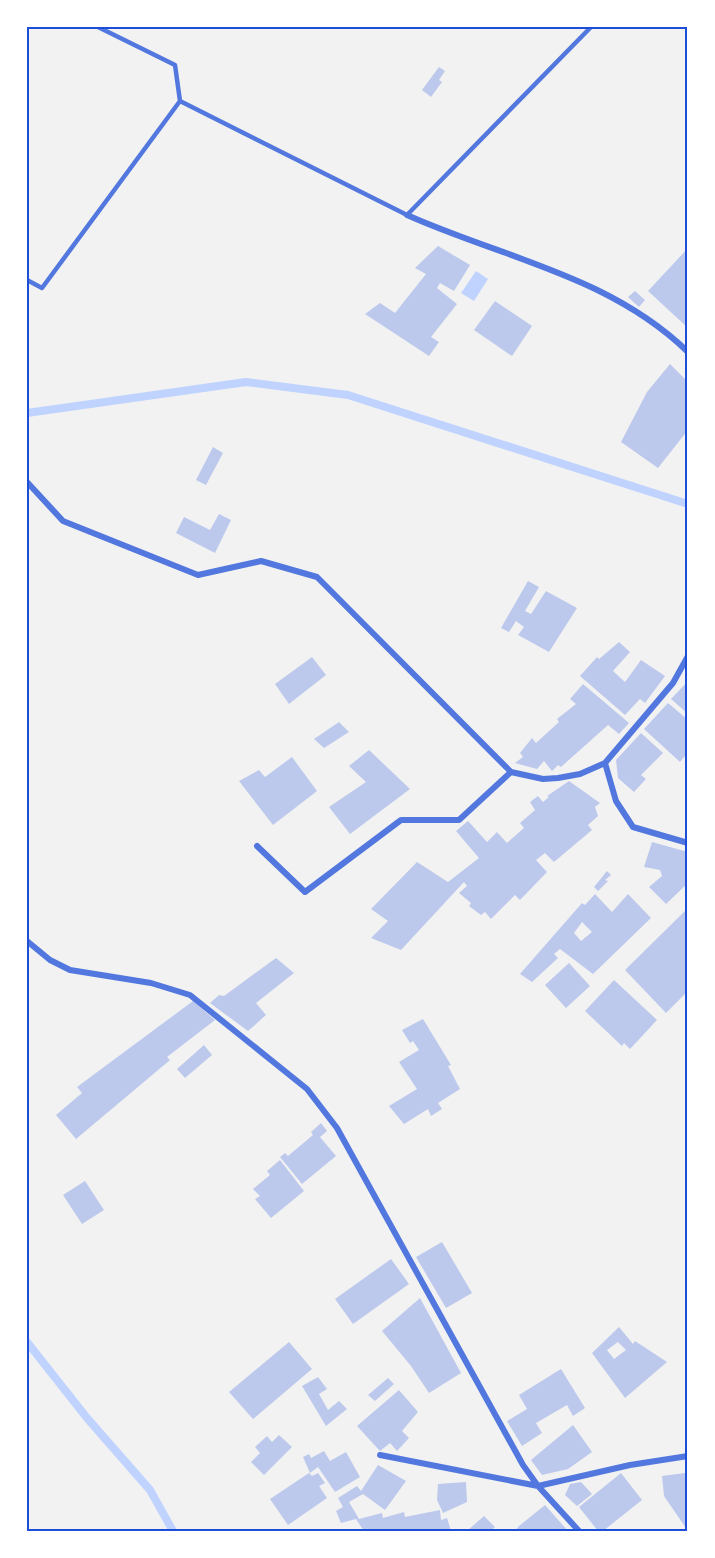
<svg xmlns="http://www.w3.org/2000/svg" width="715" height="1558" viewBox="0 0 715 1558" font-family="Rubik,sans-serif">
	<rect width="100%" height="100%" fill="#f2f2f2"/>
	<path fill="#bfd3fe" d="M476,271L488,279L474,301L461,293Z"/>
	<g fill="none" stroke-linecap="round" stroke-linejoin="round">
		<path stroke="#bfd3fe" stroke-width="8" d="M27,413L246,382L348,395L688,504
			M27,1342L87,1418L150,1490L173,1531"/>
	</g>
	<path fill="#bdc9ec" fill-rule="evenodd" d="M439,67L445,71L439,80L442,82L431,97L422,90Z
		M438,246L470,265L454,291L440,283L437,288L457,304L431,337L439,342L429,356L365,314L380,303L395,313L426,274L415,268Z
		M688,248V328L648,291Z
		M635,291L645,300L639,307L628,297Z
		M495,301L532,326L512,356L474,330Z
		M670,364L688,382V430L658,468L621,442L647,392Z
		M213,447L223,453L206,485L196,480Z
		M219,514L231,520L215,553L176,533L184,517L210,530Z
		M528,581L539,587L525,611L531,614L546,591L577,608L549,652L518,635L524,627L516,621L509,632L501,628Z
		M619,642L630,652L613,671L625,682L641,660L665,676L645,703L640,699L625,715L580,676L597,657L599,659Z
		M312,657L326,675L289,704L275,684Z
		M688,681V714L671,699Z
		M583,684L629,723L619,734L608,725L561,767L558,765L552,771L544,761L537,769L515,763L523,757L520,753L532,738L536,743L559,722L557,719L576,704L570,699Z
		M668,703L688,720V752L680,762L644,729Z
		M339,722L349,732L324,748L314,739Z
		M641,733L663,753L641,775L646,779L634,792L618,778L616,760Z
		M369,750L410,789L350,834L329,807L366,782L349,766Z
		M292,757L317,791L273,825L239,781L259,770L265,777Z
		M569,781L600,803L595,807L598,816L588,825L592,830L554,862L545,853L536,860L547,872L520,900L515,895L491,919L485,912L481,915L469,906L471,903L459,893L467,886L464,882L401,950L371,938L388,921L371,909L417,862L448,882L479,858L456,831L468,821L487,842L497,832L507,843L524,828L520,823L535,810L530,802L538,796L543,802L549,797L547,796Z
		M652,842L688,852V883L666,904L649,887L662,876L660,870L644,867Z
		M607,871L611,875L605,880L608,881L598,891L594,887Z
		M595,894L612,912L628,894L651,918L593,974L560,949L554,954L558,958L532,982L520,974L582,903L585,905ZM582,922L592,932L581,941L574,933Z
		M688,908V991L666,1013L625,970Z
		M276,958L294,973L256,1003L266,1015L248,1031L210,1003L219,995L224,996Z
		M569,963L590,986L566,1008L545,985Z
		M614,980L657,1020L630,1049L624,1043L622,1046L585,1011Z
		M193,1001L215,1020L167,1057L170,1060L76,1139L56,1115L82,1093L77,1087Z
		M423,1019L451,1065L448,1066L460,1089L438,1103L442,1109L431,1116L428,1109L404,1124L389,1106L417,1089L399,1062L419,1050L413,1041L410,1043L402,1030Z
		M204,1045L212,1055L185,1078L177,1069Z
		M321,1123L327,1131L320,1137L336,1156L302,1184L280,1157L285,1153L288,1156L313,1135L311,1132Z
		M280,1160L304,1191L271,1218L255,1199L260,1196L253,1189L270,1175L267,1171Z
		M85,1181L104,1210L82,1224L63,1195Z
		M442,1242L472,1293L446,1308L416,1257Z
		M391,1259L409,1284L353,1324L335,1299Z
		M420,1298L461,1373L429,1393L411,1366L382,1331Z
		M619,1327L633,1344L635,1341L667,1362L625,1398L592,1353ZM618,1342L626,1350L614,1359L607,1350Z
		M289,1342L312,1369L253,1419L229,1392Z
		M561,1369L585,1408L573,1416L567,1405L536,1423L542,1433L522,1446L507,1421L527,1409L519,1395Z
		M318,1377L327,1389L319,1394L328,1410L339,1401L347,1409L326,1426L302,1386Z
		M388,1378L394,1384L375,1401L368,1395Z
		M399,1390L418,1412L402,1431L409,1438L397,1451L390,1443L380,1451L357,1426Z
		M573,1425L592,1452L568,1469L542,1475L531,1460Z
		M279,1435L292,1447L264,1475L251,1462L260,1453L255,1447L267,1436L272,1442Z
		M324,1451L330,1461L346,1452L360,1477L335,1492L318,1467L310,1473L303,1457L309,1454L311,1458Z
		M378,1465L406,1481L385,1510L363,1494L349,1502L359,1519L382,1513L383,1518L404,1512L405,1517L440,1510L441,1520L447,1518L451,1531H364L356,1519L341,1523L336,1511L343,1507L338,1498L357,1486L361,1491Z
		M309,1473L312,1476L318,1473L325,1483L319,1486L327,1498L288,1525L270,1499Z
		M621,1473L642,1500L603,1531H598L579,1507Z
		M685,1473L688,1492V1531L664,1496L662,1476Z
		M466,1482L467,1502L443,1513L437,1500L438,1484Z
		M581,1482L592,1494L577,1506L565,1495L570,1484Z
		M545,1505L568,1531H515L519,1526Z
		M484,1516L495,1527L491,1531H467Z"/>
	<g fill="none" stroke-linecap="round" stroke-linejoin="round">
		<path stroke="#5277de" stroke-width="4.5" d="M98,27L175,65L180,101
			M27,280L42,288L180,101L407,215L591,27"/>
		<path stroke="#5277de" stroke-width="6" d="M407,215C503,258 610,276 688,352
			M27,482L63,521L198,575L261,561L317,577L511,772
			M605,763L616,801L633,827L688,843
			M257,846L305,892L401,820H459L511,772L543,779L558,778L580,774L605,763L673,683L688,656
			M27,941L50,960L70,970L151,983L190,995L307,1089L337,1128L523,1465L538,1486L579,1531
			M380,1455L538,1486L630,1465L688,1456"/>
	</g>
	<rect width="715" height="1558" fill="none" stroke="#ffffff" stroke-width="57"/>
	<rect x="28" y="28" width="658" height="1502" fill="none" stroke="#1d4ed8" stroke-width="2"/>
</svg>
